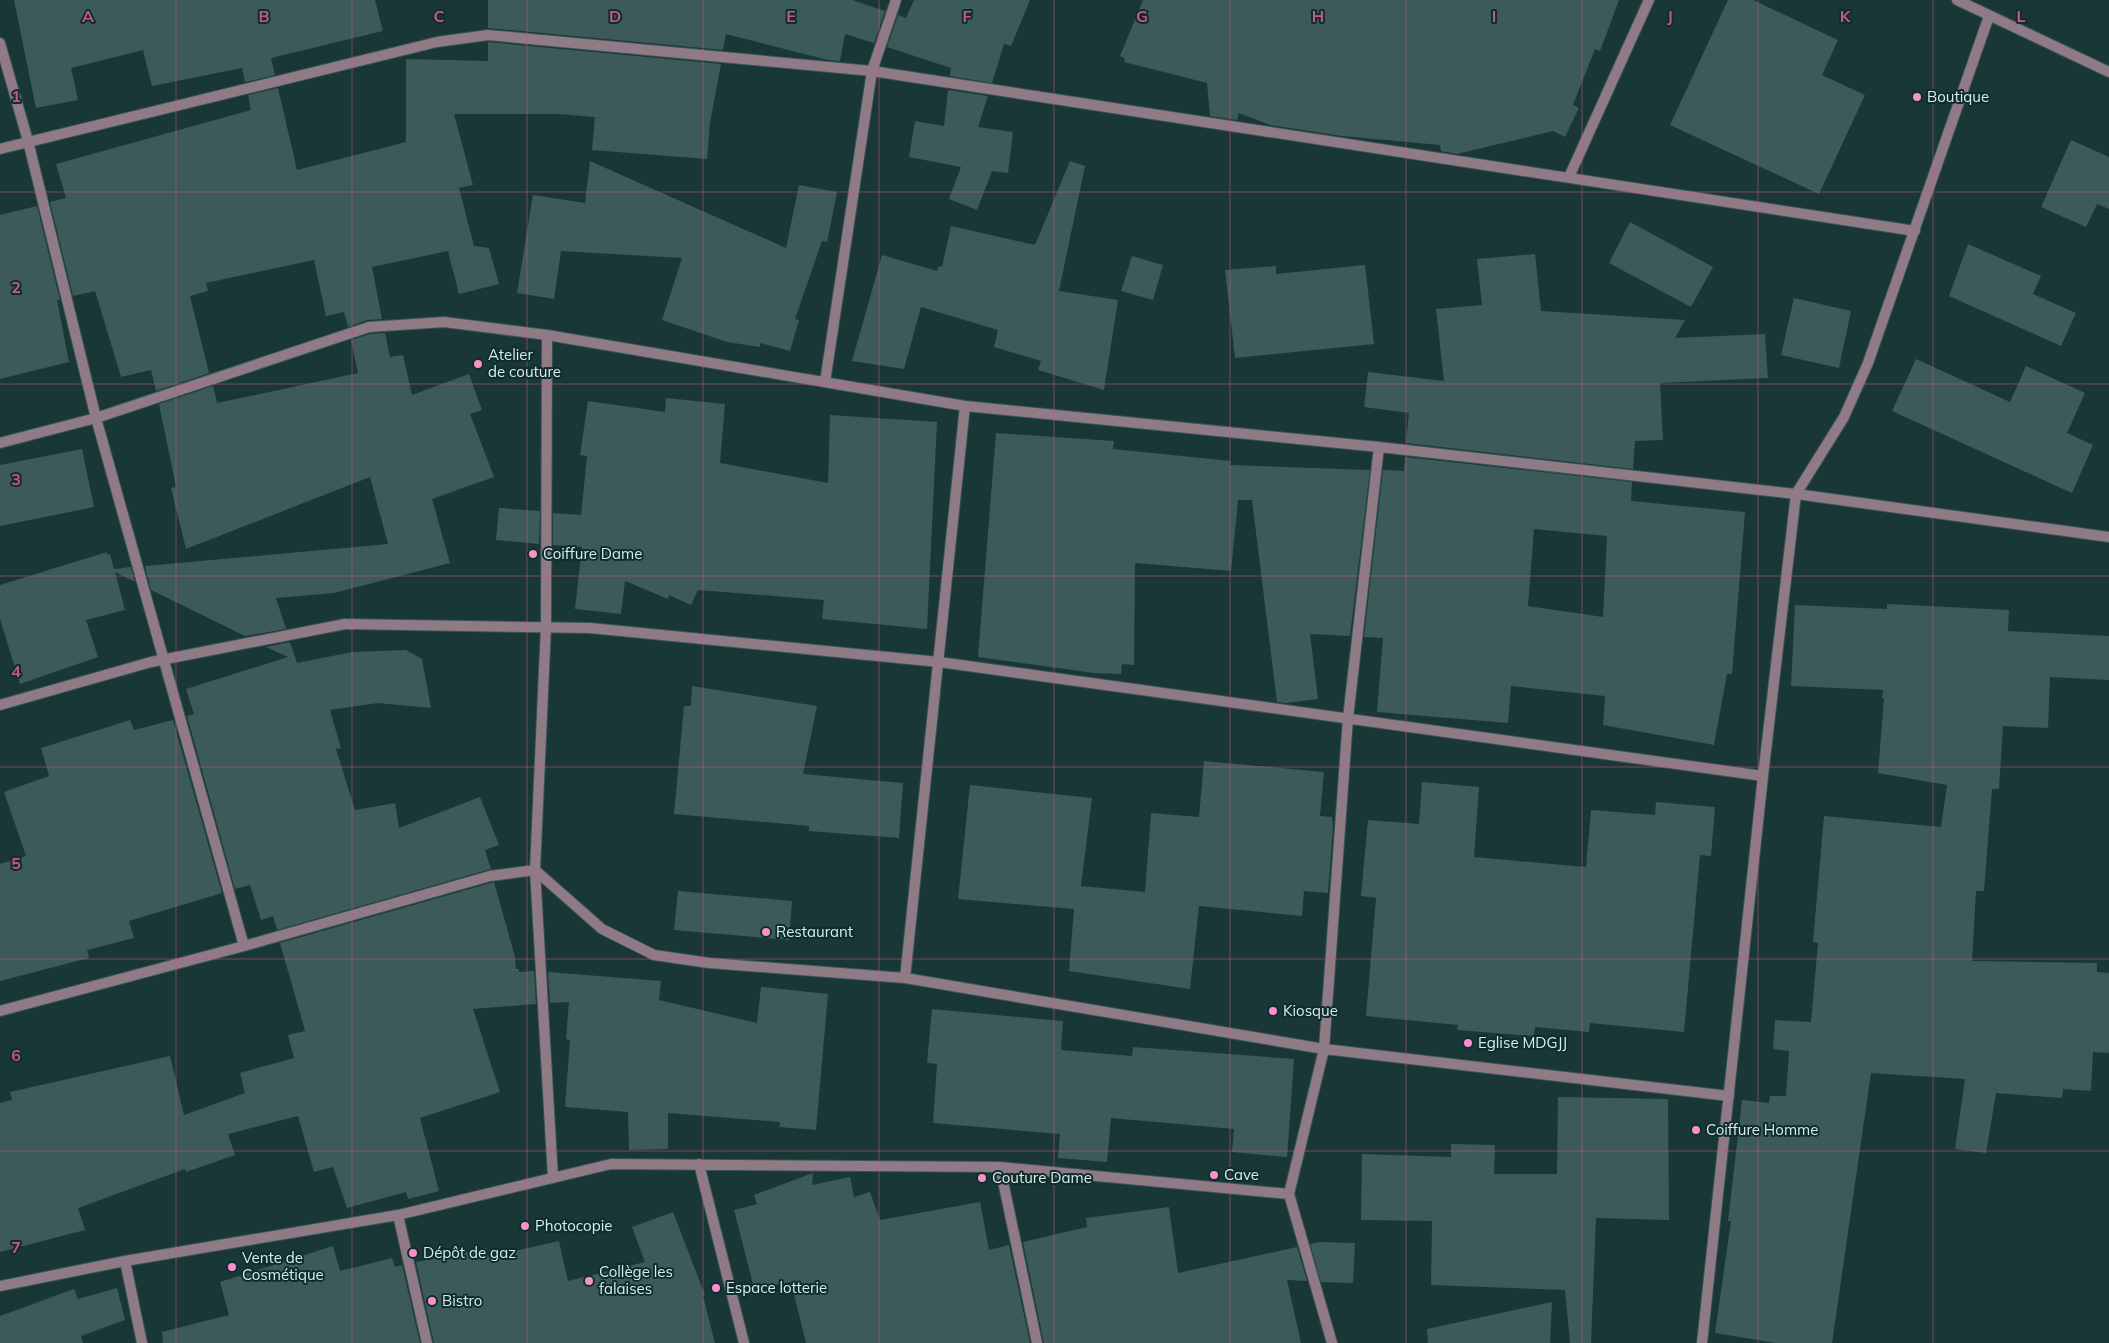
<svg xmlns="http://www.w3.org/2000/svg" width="2109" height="1343" viewBox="0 0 2109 1343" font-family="Mulish,sans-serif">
	<rect width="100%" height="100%" fill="#193737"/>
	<path fill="#3c5a59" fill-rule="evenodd" d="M14,0H375L383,31L271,58L275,75L245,82L242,68L152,86L143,50L71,68L78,100L36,108Z
		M488,0H852L885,11L874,43L845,34L840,61L828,60L726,34L723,50L488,28Z
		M914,0H1030L1011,46L1004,44L992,83L950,76L951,68L887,47L898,15L906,18Z
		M1143,0H1619L1600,51L1595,49L1573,105L1579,108L1565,137L1553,131L1457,154L1441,151L1440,145L1342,136L1270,125L1239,113L1237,120L1210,116L1207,83L1124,62L1125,58L1120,56Z
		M1728,0H1753L1838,40L1822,75L1865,95L1819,194L1670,125Z
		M488,42L721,64L710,123L707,159L592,150L595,117L558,114H454L473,185L459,188L474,246L489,248L499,284L459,294L448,251L372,267L382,319L367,320L348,327L344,312L326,316L314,260L206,283L208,291L190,296L209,373L156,391L151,370L121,377L95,291L73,296L50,202L66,198L56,164L251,110L248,95L278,88L297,170L406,142V59L488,61Z
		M948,90L988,96L978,127L1013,132L1008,173L992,171L977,210L949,199L961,167L909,157L915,121L944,126Z
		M2071,140L2109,157V209L2097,204L2086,227L2041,207Z
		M590,161L786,248L799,185L837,192L827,242L822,241L795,319L799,320L790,351L760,343V347L727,342L662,320L682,258L561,251L554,299L517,293L533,195L585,203Z
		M1070,161L1085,166L1059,291L1118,300L1104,390L1038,370L1041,361L994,347L998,330L921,307L904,369L852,361L882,255L937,271L939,266L942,267L951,226L1035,245Z
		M37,206L60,300H57L69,362L0,379V215Z
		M1630,222L1713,267L1691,307L1609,263Z
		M1968,244L2041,276L2033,294L2076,313L2061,346L1949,296Z
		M1535,254L1541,311L1685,320L1675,338L1765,334L1768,378L1660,383L1663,440L1635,441L1633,469L1406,443L1409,413L1364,407L1368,372L1444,381L1436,309L1482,305L1477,259Z
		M1132,256L1163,265L1153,300L1121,291Z
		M1365,265L1374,344L1235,358L1225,270L1276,266V274Z
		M1794,298L1851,311L1839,368L1781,355Z
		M385,333L390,357L403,355L412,395L469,374L482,410L470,414L494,477L432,499L450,563L334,593L276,598L286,629L245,636L151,590L145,566L388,544L370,477L186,549L171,488L176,487L159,404L213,386L217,403L358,373L351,340L370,334Z
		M1916,359L2010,402L2026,366L2085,393L2067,433L2093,445L2072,493L1892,411Z
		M666,398L725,404L720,463L828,483L830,415L937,422L927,629L822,619L824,600L698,590L691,605L669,595L668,599L625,581L621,614L575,609L582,547L553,545V513L581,515L587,456L580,455L588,401L665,412Z
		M996,433L1114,441L1113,449L1231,461L1230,465L1370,470L1350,636L1310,634L1318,699L1286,703L1277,702L1252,500H1238L1231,571L1135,563L1134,665L1122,664L1121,674L1094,673L978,657Z
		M82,449L94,507L0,526V465Z
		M1405,457L1632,482L1631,501L1745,512L1732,674H1727L1714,745L1603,725L1605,696L1511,686L1508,723L1377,712L1383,638L1364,637L1383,470L1404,471ZM1534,529L1607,536L1603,617L1528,606Z
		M499,508L540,511L539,544L496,540Z
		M107,552V555L110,554L114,569L131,567L135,582L115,572L125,610L86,620L98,657L20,684L0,619V585Z
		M1887,604L2009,610L2008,631L2109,636V680L2050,677L2048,728L2003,726L1999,789H1992L1984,891H1976L1972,961L2097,963V972L2109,973V1053L2093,1052L2091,1091L2063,1089L2062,1098L1996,1093L1986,1153L1955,1149L1965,1079L1871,1073L1832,1343H1776L1715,1333L1731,1221H1728L1742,1100L1769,1103L1770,1096H1786L1789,1051L1773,1049L1775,1020L1811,1022L1818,943L1813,942L1824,816L1941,827L1947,785L1878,773L1884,698H1882L1883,690L1791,686L1795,605L1887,609Z
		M290,642L297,663L352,652L406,650L422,659L431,708L378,703L330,710L341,748L336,749L355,810L395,803L399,828L480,797L499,845L485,850L491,869L277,930L273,916L261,920L250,885L235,889L187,716L194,714L186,689L288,657L266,647Z
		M692,686L817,706L803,774L903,783L899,838L809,831V826L674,814L684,706H691Z
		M130,720L134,730L173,720L222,893L129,921L134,938L87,950L89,958L0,981V864L26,856L4,792L49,776L41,748Z
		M1204,761L1324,772L1320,816L1332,817L1333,826L1328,893L1304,891L1302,916L1199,906L1190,989L1069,971L1074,909L958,899L970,785L1092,798L1081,886L1145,892L1151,813L1199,817Z
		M1422,782L1479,787L1474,857L1586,867L1591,810L1655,815L1656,802L1715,807L1711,856L1700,855L1684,1032L1590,1023L1589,1032L1535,1027L1534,1036L1457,1030L1458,1025L1366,1016L1376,898L1361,896L1368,820L1419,824Z
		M494,882L515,957L516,969H519V972L534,971L536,1004L473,1009L500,1092L420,1118L439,1191L408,1199L406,1192L347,1208L333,1167L314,1172L298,1116L228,1134L235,1155L186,1172L185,1169L78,1208L85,1230L0,1252V1103L12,1100L10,1092L170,1056L184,1115L245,1093L240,1073L294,1058L288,1035L305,1031L280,943Z
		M678,891L792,901L789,940L674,930Z
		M548,972L661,981L659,1000L757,1023L761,987L828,994L816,1130L779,1127L780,1122L668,1113V1149L629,1150L628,1112L565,1107L570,1040L566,1039L569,1002L550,1003Z
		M932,1009L1063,1021L1061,1050L1132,1056L1133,1047L1294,1059L1287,1157L1232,1152L1234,1129L1111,1118L1107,1162L1058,1158L1060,1134L933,1123L937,1064L927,1063Z
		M1558,1097L1668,1099L1669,1220L1596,1218L1591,1343H1570L1565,1290L1431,1285L1432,1221L1361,1220L1362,1154L1451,1157V1144L1495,1145L1494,1174H1557Z
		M813,1173L812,1185L850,1177L854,1197L870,1192L880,1220L980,1202L989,1250L1009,1245L1030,1343H806L791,1282L754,1288L734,1210L757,1204L754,1195Z
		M1169,1207L1178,1273L1297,1247L1307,1281L1287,1280L1301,1343H1044L1023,1242L1087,1227L1086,1218Z
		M673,1212L705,1295L703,1296L715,1343H434L416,1262L486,1248L488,1257L559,1241L568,1281L645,1262L632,1227Z
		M1320,1242L1355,1243L1353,1283L1321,1282L1310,1244Z
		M333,1246L340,1271L392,1258L395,1267L402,1265L420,1343H163L162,1332L229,1315L220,1282Z
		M117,1288L125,1320L81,1336L83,1343H0V1316L74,1289L78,1299Z
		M1552,1302L1550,1343H1428L1427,1329Z"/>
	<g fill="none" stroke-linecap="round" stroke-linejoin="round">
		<defs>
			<path id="street" d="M1957,0L2109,72
				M0,43L28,141L96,418L244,946
				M0,149L437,42L488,35L872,71L1915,231
				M1569,177L1649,0
				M547,335L546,626L535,870L553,1178
				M825,382L872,71L896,0
				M0,443L96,418L369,327L444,322L547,335L965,406L1379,447L1796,494L2109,537
				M0,705L151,662L345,624L590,628L939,662L1763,776
				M905,978L965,406
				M0,1011L244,946L490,876L535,870L602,929L654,955L709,963L905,978L1324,1049L1729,1096
				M699,1164L744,1343
				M1000,1167L1037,1343
				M398,1215L427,1343
				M125,1261L142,1343
				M0,1286L125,1261L398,1215L611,1164L1000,1167L1289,1194
				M1332,1343L1289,1194L1324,1049L1348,718L1379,447
				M1702,1343L1763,776L1796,494L1844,417L1868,363L1989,16"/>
		</defs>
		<use href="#street" stroke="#385454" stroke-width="12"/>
		<use href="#street" stroke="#907a86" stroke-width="10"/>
	</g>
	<path fill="none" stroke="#c95786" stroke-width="1" stroke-opacity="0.55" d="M176,0V1343M352,0V1343M527,0V1343M703,0V1343M879,0V1343M1054,0V1343M1230,0V1343M1406,0V1343M1582,0V1343M1758,0V1343M1933,0V1343M0,192H2109M0,384H2109M0,576H2109M0,767H2109M0,959H2109M0,1151H2109"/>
	<g fill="#f890cc" stroke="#0e2d2d" stroke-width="2">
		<circle cx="1917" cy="97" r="5"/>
		<circle cx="478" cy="364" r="5"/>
		<circle cx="533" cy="554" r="5"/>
		<circle cx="766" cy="932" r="5"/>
		<circle cx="1273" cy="1011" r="5"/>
		<circle cx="1468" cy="1043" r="5"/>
		<circle cx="1696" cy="1130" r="5"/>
		<circle cx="1214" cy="1175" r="5"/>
		<circle cx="982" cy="1178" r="5"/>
		<circle cx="525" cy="1226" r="5"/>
		<circle cx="413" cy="1253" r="5"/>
		<circle cx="232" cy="1267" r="5"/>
		<circle cx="589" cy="1281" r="5"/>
		<circle cx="716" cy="1288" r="5"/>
		<circle cx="432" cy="1301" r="5"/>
	</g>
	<g text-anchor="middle" stroke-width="4" stroke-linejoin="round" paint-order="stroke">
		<g font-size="15" fill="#daebeb" stroke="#0e2d2d" text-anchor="start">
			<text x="1927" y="102">Boutique</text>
			<text x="488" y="360">Atelier<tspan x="488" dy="17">de couture</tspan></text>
			<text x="543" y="559">Coiffure Dame</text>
			<text x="776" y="937">Restaurant</text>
			<text x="1283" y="1016">Kiosque</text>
			<text x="1478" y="1048">Eglise MDGJJ</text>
			<text x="1706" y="1135">Coiffure Homme</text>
			<text x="1224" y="1180">Cave</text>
			<text x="992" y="1183">Couture Dame</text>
			<text x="535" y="1231">Photocopie</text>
			<text x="423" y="1258">Dépôt de gaz</text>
			<text x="242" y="1263">Vente de<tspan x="242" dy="17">Cosmétique</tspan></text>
			<text x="599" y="1277">Collège les<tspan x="599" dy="17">falaises</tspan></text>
			<text x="726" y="1293">Espace lotterie</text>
			<text x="442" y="1306">Bistro</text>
		</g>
	</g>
	<g font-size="16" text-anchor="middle" font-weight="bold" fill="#c95786" stroke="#0e2d2d" stroke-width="4" stroke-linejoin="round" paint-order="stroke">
		<text x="88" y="22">A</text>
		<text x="264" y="22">B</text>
		<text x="439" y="22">C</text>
		<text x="615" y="22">D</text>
		<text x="791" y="22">E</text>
		<text x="967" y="22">F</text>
		<text x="1142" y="22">G</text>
		<text x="1318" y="22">H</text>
		<text x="1494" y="22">I</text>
		<text x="1670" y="22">J</text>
		<text x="1845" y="22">K</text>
		<text x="2021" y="22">L</text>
		<text x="16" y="102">1</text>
		<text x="16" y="293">2</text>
		<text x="16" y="485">3</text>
		<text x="16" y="677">4</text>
		<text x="16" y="869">5</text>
		<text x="16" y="1061">6</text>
		<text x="16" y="1253">7</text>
	</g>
</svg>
